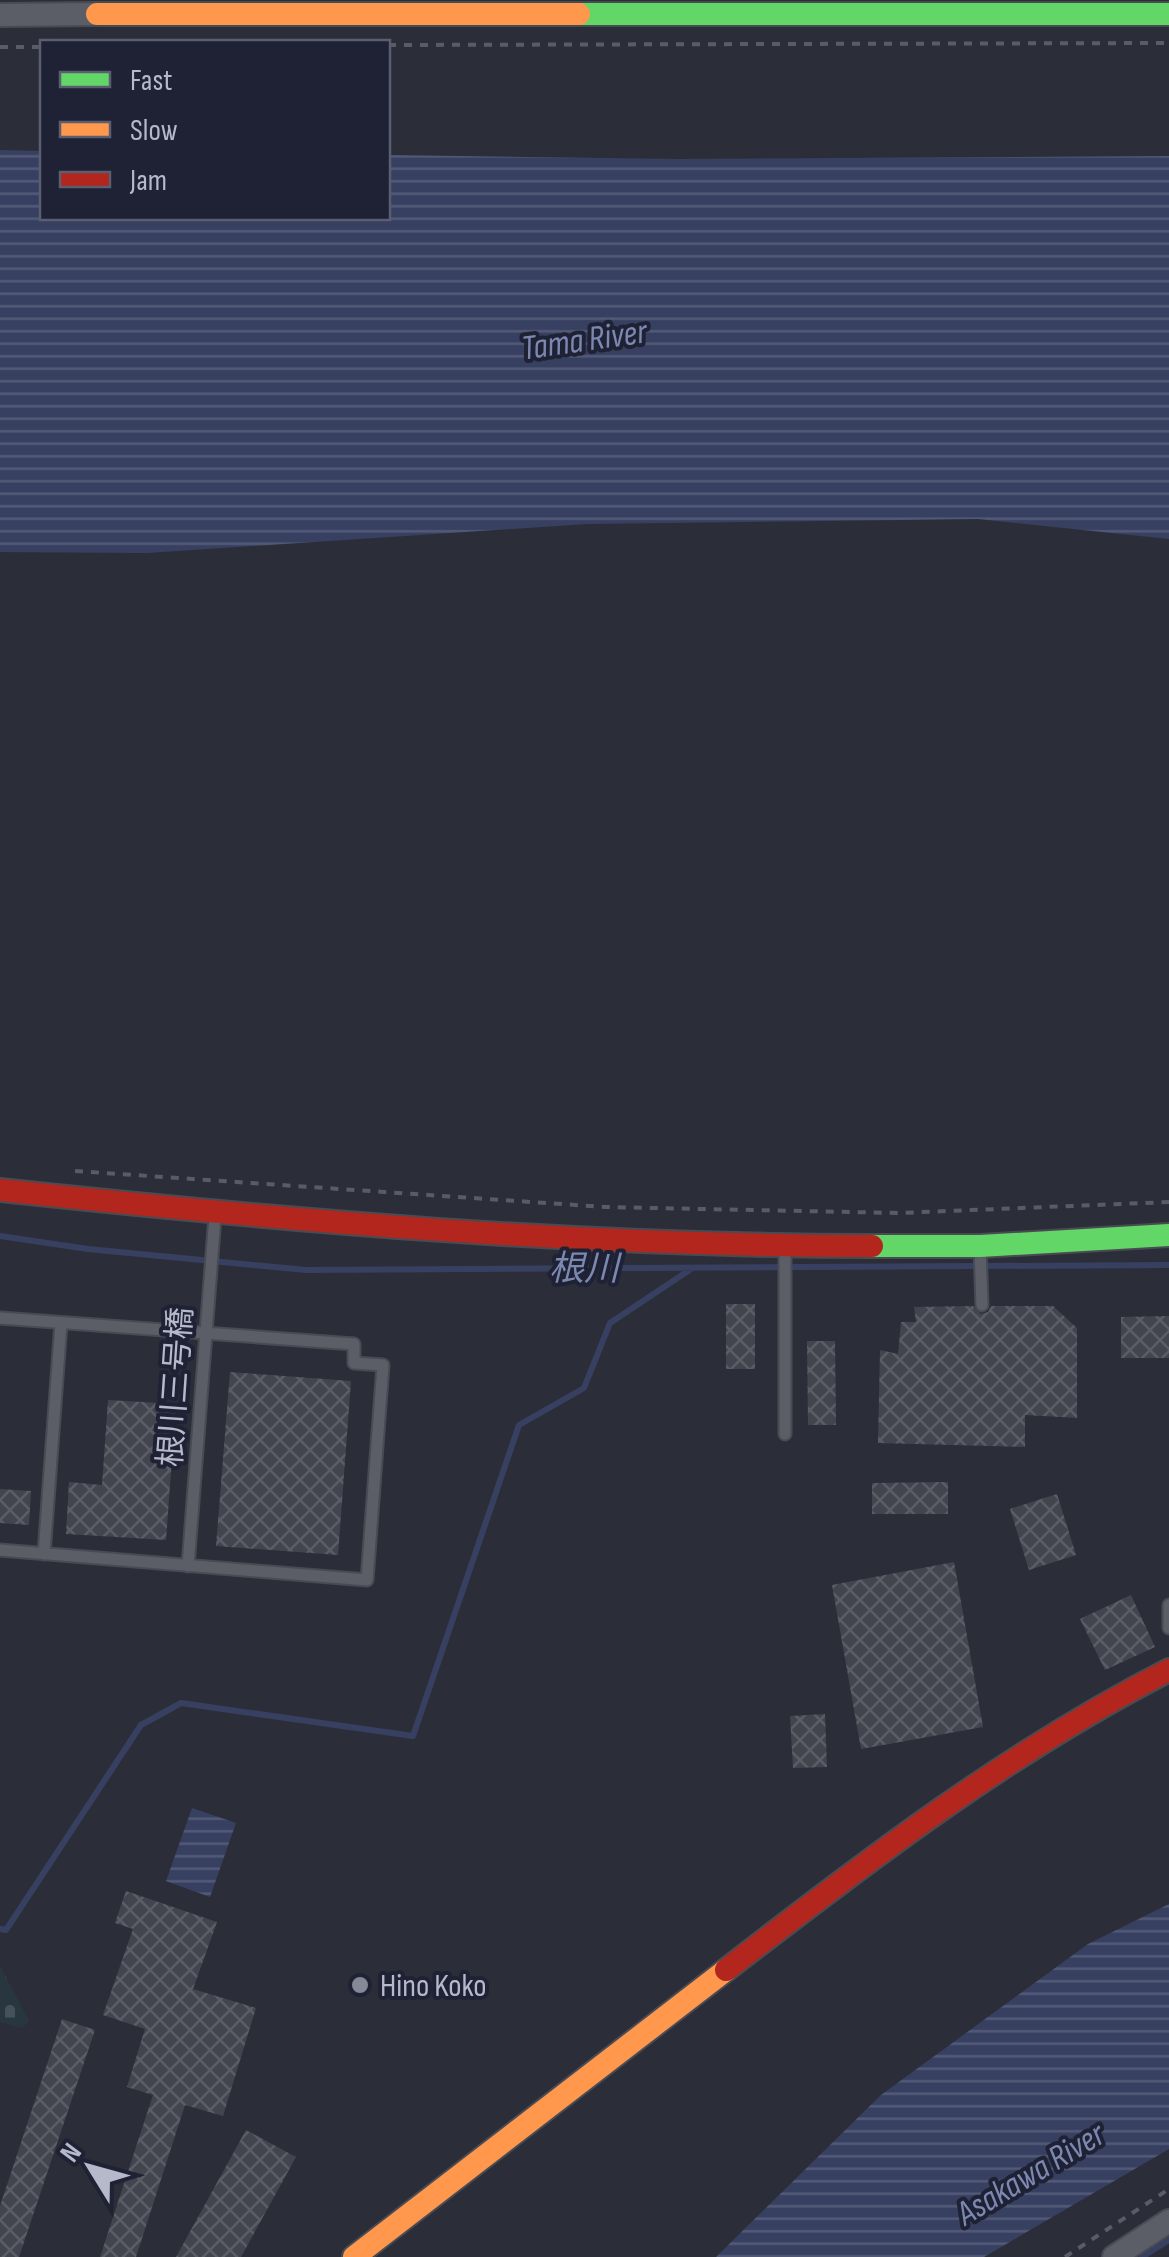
<svg xmlns="http://www.w3.org/2000/svg" width="1169" height="2257" viewBox="0 0 1169 2257" font-family="'Sofia Sans Condensed','Noto Sans JP',sans-serif">
	<defs>
		<pattern id="cemetery-stones" width="16" height="16" patternUnits="userSpaceOnUse" patternTransform="scale(2.5)"><rect width="16" height="16" fill="#28373f"/><path d="M2 7V4a2 2 0 0 1 4 0v3zM10 15v-3a2 2 0 0 1 4 0v3z" fill="#455259"/></pattern>
		<pattern id="water-rules" width="6" height="5" patternUnits="userSpaceOnUse" patternTransform="scale(2.5)"><rect width="6" height="5" fill="#384062"/><path d="M0 2.5h6" fill="none" stroke="#535a77"/></pattern>
		<pattern id="building-cross-hatch" width="8" height="8" patternUnits="userSpaceOnUse" patternTransform="scale(2.5)"><rect width="8" height="8" fill="#42444e"/><path d="M0 0l8 8M0 8l8-8" fill="none" stroke="#5b5d66"/></pattern>
	</defs>
	<rect width="100%" height="100%" fill="#2b2e39"/>
	<path fill="url(#cemetery-stones)" d="M0,1966L29,2021L22,2028L0,2022Z"/>
	<path fill="url(#water-rules)" d="M0,150L42,151V218H388V155L678,159L1169,156V539L978,519L587,524L147,553L0,552Z
		M192,1808L236,1823L210,1897L166,1881Z
		M1169,1904V2149L984,2257H716L881,2095L1088,1944Z"/>
	<g fill="none" stroke-linecap="round" stroke-linejoin="round">
		<path stroke="#384062" stroke-width="6" d="M0,1236L88,1249L306,1270L1169,1265
			M0,1929L6,1930L141,1725L181,1703L413,1736L519,1425L584,1388L610,1323L691,1269
			M1142,2257L1169,2240"/>
	</g>
	<path fill="url(#building-cross-hatch)" d="M726,1304H755V1369H726Z
		M973,1306L981,1314L988,1312L991,1306H1053L1077,1328V1418L1025,1415V1447L878,1443L880,1350L898,1354L901,1322H916L914,1307Z
		M1169,1316V1358H1121V1317Z
		M807,1341H835L836,1425H808Z
		M230,1372L351,1381L338,1555L216,1546Z
		M108,1400L176,1404L166,1540L66,1534L69,1482L102,1485Z
		M948,1482V1514H872V1483Z
		M0,1489L31,1491L29,1525L0,1523Z
		M1057,1494L1076,1555L1029,1570L1010,1509Z
		M954,1562L983,1727L861,1749L832,1585Z
		M1131,1595L1155,1647L1105,1670L1080,1619Z
		M825,1714L827,1767L793,1768L790,1716Z
		M126,1891L217,1922L193,1989L256,2008L223,2116L185,2105L136,2257H100L153,2095L127,2087L145,2029L103,2015L133,1929L115,1923Z
		M62,2019L95,2030L19,2257H0V2206Z
		M246,2130L296,2157L241,2257H176Z"/>
	<g fill="none" stroke-linecap="round" stroke-linejoin="round">
		<defs>
			<path id="lane" d="M980,1249L982,1305
				M0,1318L354,1344V1363L383,1365L367,1580L0,1550
				M785,1434V1250
				M44,1554L61,1323
				M188,1566L215,1216
				M1169,1605V1628"/>
			<path id="street" d="M0,15L97,14
				M1114,2257L1169,2221"/>
			<path id="fast" d="M579,14H1169
				M872,1246H980L1169,1235"/>
			<path id="slow" d="M97,14H579
				M354,2257L726,1970"/>
			<path id="jam" d="M0,1190C289,1221 581,1246 872,1246
				M726,1970C868,1860 1009,1752 1169,1670"/>
		</defs>
		<use href="#lane" stroke="#494b53" stroke-width="15"/>
		<use href="#street" stroke="#494b53" stroke-width="26"/>
		<use href="#fast" stroke="#494b53" stroke-width="26"/>
		<use href="#slow" stroke="#494b53" stroke-width="26"/>
		<use href="#jam" stroke="#494b53" stroke-width="26"/>
		<path stroke="#585c64" stroke-width="4" stroke-dasharray="8 8" stroke-linecap="butt" d="M388,45L1169,43
			M0,47H42
			M75,1171L605,1207L899,1213L1169,1202
			M1065,2257L1169,2189"/>
		<use href="#lane" stroke="#5b5e67" stroke-width="11"/>
		<use href="#street" stroke="#5b5e67" stroke-width="22"/>
		<use href="#fast" stroke="#63d668" stroke-width="22"/>
		<use href="#slow" stroke="#ff974d" stroke-width="22"/>
		<use href="#jam" stroke="#b3261e" stroke-width="22"/>
	</g>
	<circle fill="#858897" stroke="#1e2234" stroke-width="4" cx="360" cy="1985" r="10"/>
	<g text-anchor="middle" stroke-width="8" stroke-linejoin="round" paint-order="stroke">
		<g font-size="32" fill="#b5b9ca" stroke="#1e2234">
			<text transform="translate(175 1387) rotate(-86)" y="11">根川三号橋</text>
		</g>
		<g font-size="32" fill="#b5b9ca" stroke="#1e2234" text-anchor="start">
			<text x="380" y="1996">Hino Koko</text>
		</g>
		<g font-size="35" font-style="italic" fill="#7d88b1" stroke="#1e2234">
			<text transform="translate(584 339) rotate(-8)" y="12">Tama River</text>
			<text x="584" y="1280">根川</text>
			<text transform="translate(1030 2173) rotate(-31)" y="12">Asakawa River</text>
		</g>
	</g>
	<rect x="40" y="40" width="350" height="180" fill="#1e2234" stroke="#5a5e70" stroke-width="2.5"/>
	<rect x="60" y="72" width="50" height="15" fill="#63d668" stroke="#5a5e70" stroke-width="2.5"/>
	<text x="130" y="90" font-size="30" fill="#b5b9ca">Fast</text>
	<rect x="60" y="122" width="50" height="15" fill="#ff974d" stroke="#5a5e70" stroke-width="2.5"/>
	<text x="130" y="140" font-size="30" fill="#b5b9ca">Slow</text>
	<rect x="60" y="172" width="50" height="15" fill="#b3261e" stroke="#5a5e70" stroke-width="2.5"/>
	<text x="130" y="190" font-size="30" fill="#b5b9ca">Jam</text>
	<g transform="translate(90 2167) rotate(307)" stroke="#1e2234" stroke-width="8" paint-order="stroke">
	<path d="M0-8L18 38L0 25L-18 38Z" fill="#b5b9ca"/>
	<text y="-15" font-size="28" font-weight="bold" text-anchor="middle" fill="#b5b9ca">N</text>
	</g>
</svg>
